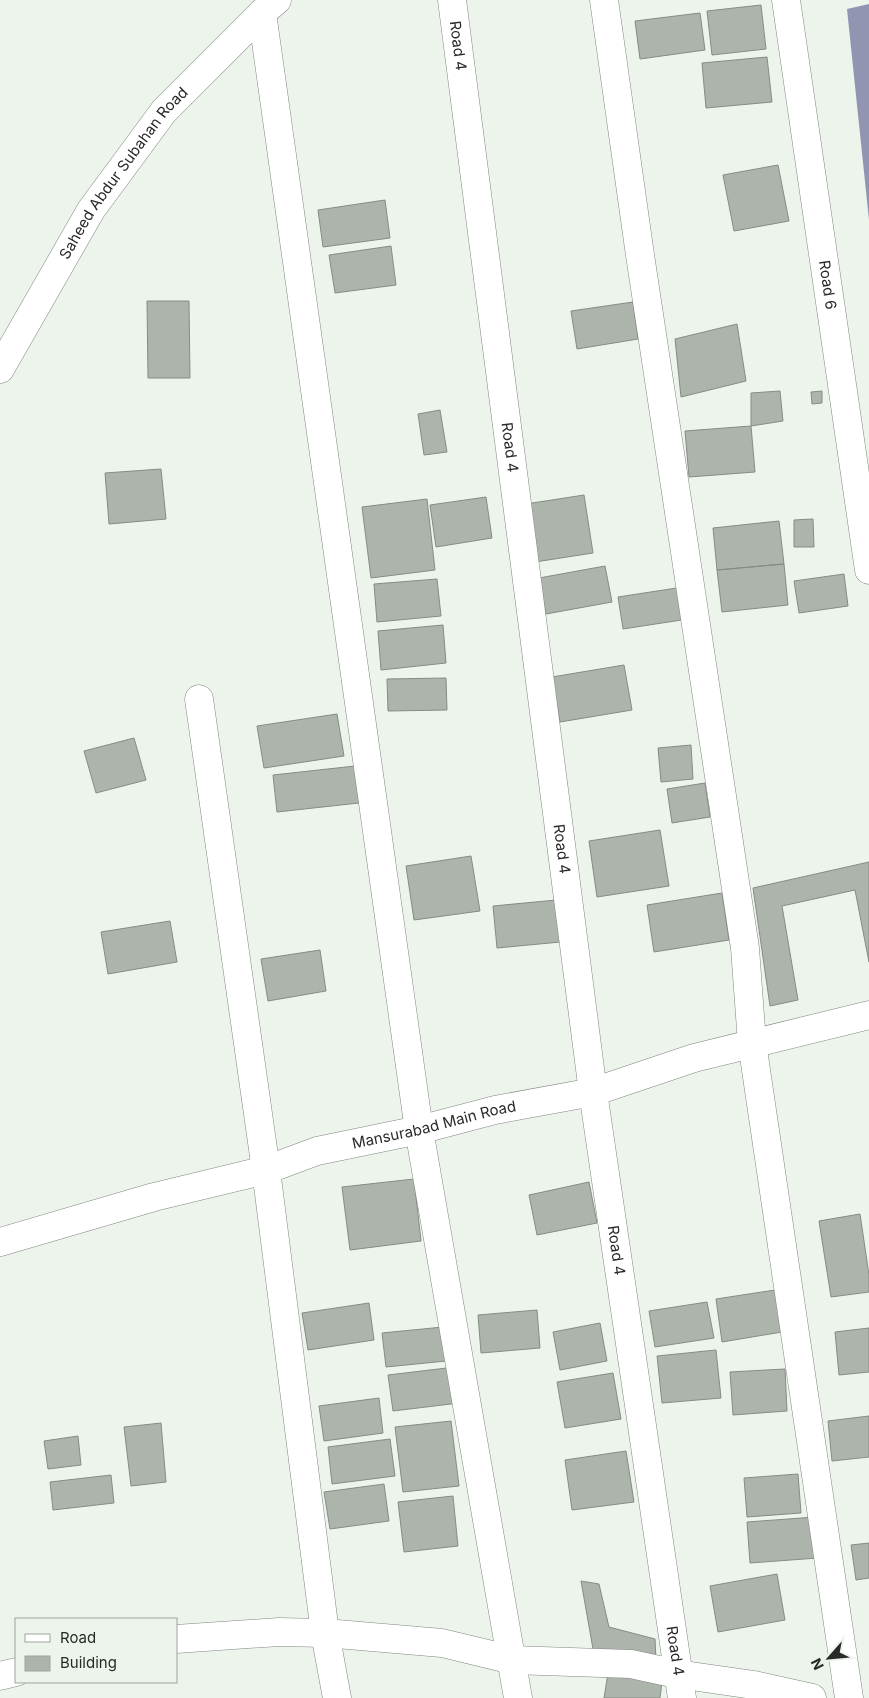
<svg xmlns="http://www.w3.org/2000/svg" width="869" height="1698" viewBox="0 0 869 1698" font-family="Inter,sans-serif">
	<rect width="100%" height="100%" fill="#edf4ec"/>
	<path fill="#9195b1" d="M869,4V220L847,9Z"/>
	<path fill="#adb4ac" stroke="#868c85" d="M761,5L766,49L712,55L707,11Z
		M700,13L705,50L640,59L635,21Z
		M767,57L772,102L706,108L702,63Z
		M778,165L789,221L734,231L723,175Z
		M385,200L390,238L323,247L318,210Z
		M391,246L396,285L335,293L329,255Z
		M147,301H189L190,378H148Z
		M633,302L638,339L577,349L571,311Z
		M737,324L746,381L681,397L675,339Z
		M780,391L783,421L751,426V393Z
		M822,391V403L812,404L811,392Z
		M440,410L447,452L424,455L418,414Z
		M751,426L755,472L689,477L685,431Z
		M161,469L166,519L109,524L105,473Z
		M584,495L593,553L535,562L526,504Z
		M486,497L492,538L436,547L430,505Z
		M427,499L435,570L371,578L362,507Z
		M813,519L814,547H794V520Z
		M779,521L784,564L717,570L713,528Z
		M784,564L788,605L722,612L717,570Z
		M605,566L612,602L546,614L539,578Z
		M844,574L848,606L799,613L794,581Z
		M437,579L441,616L377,622L374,584Z
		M683,587L688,619L623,629L618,597Z
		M443,625L446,663L381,670L378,631Z
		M624,665L632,710L560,722L552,677Z
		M446,678L447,710L388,711L387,679Z
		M337,714L344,756L264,768L257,726Z
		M134,738L146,780L96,793L84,751Z
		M691,745L693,779L661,782L658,748Z
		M355,766L359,803L277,812L273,775Z
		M705,783L710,817L672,823L667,789Z
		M660,830L669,886L597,897L589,841Z
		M471,856L480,911L414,920L406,866Z
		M869,862V962L855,890L782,906L798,1000L770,1006L753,888Z
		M722,893L729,940L654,952L647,905Z
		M567,899L571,941L497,948L493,906Z
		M170,921L177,962L108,974L101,932Z
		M320,950L326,991L268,1001L261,959Z
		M414,1179L421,1241L350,1250L342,1187Z
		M589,1182L597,1223L537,1235L529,1195Z
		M860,1214L869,1275V1292L831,1297L819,1221Z
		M775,1290L782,1332L722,1342L716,1299Z
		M707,1302L714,1338L655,1347L649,1311Z
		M369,1303L374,1340L308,1350L302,1313Z
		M537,1310L540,1348L481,1353L478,1315Z
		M600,1323L607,1361L560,1370L553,1332Z
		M443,1327L446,1361L386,1367L382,1333Z
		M869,1328V1372L839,1375L835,1332Z
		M716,1350L721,1398L662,1403L657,1356Z
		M455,1367L459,1403L393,1411L388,1375Z
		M785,1369L787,1411L733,1415L730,1372Z
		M613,1373L621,1419L565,1428L557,1382Z
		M379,1398L383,1433L324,1441L319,1406Z
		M869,1416V1457L832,1461L828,1421Z
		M451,1421L459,1486L403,1492L395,1427Z
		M161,1423L166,1482L131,1486L124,1427Z
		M78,1436L81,1465L48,1469L44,1441Z
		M390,1439L395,1476L332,1484L328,1447Z
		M626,1451L634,1502L572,1510L565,1460Z
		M798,1474L801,1513L747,1517L744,1478Z
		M111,1475L114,1503L53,1510L50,1482Z
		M384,1484L389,1521L330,1529L324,1492Z
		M453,1496L458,1546L404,1552L398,1502Z
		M815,1517L818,1558L750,1563L747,1522Z
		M869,1543V1578L856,1580L851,1545Z
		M777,1574L785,1620L718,1632L710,1586Z
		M581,1581L599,1584L609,1627L655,1639L656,1660L593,1649Z
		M608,1673L662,1682L660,1698H604Z"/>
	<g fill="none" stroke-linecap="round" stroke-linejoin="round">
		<defs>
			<g id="street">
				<path id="s1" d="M452,0L593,1092L682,1698"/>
				<path d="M604,0L640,255L745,948L752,1043L849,1698"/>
				<path id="s2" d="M786,0L869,570"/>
				<path d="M262,13L419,1130L518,1698"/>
				<path d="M199,699L266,1170L325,1633L337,1698"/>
				<path id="s3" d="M0,1242L154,1197L266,1170L317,1151L419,1130L495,1110L593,1092L694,1058L869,1015"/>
				<path d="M176,1639L279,1632L325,1633L442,1643L512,1660L631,1664L677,1674L754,1685L812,1698"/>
				<path d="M0,1676L16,1672"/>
			</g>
			<g id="secondary">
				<path id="s4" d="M0,369L91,210L164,111L262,13L277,0"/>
			</g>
		</defs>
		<use href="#street" stroke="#818780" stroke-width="29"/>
		<use href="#secondary" stroke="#818780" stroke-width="29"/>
		<use href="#street" stroke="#fff" stroke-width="28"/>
		<use href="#secondary" stroke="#fff" stroke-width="28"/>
	</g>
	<g text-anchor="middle" stroke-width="4.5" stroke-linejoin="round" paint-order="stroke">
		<g font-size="15" fill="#282a27" stroke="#edf4ec">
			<text dy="5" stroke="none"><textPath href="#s1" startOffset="46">Road 4</textPath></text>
			<text dy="5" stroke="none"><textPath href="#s4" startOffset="232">Saheed Abdur Subahan Road</textPath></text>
			<text dy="5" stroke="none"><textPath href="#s2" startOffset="288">Road 6</textPath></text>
			<text dy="5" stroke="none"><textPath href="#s1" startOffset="451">Road 4</textPath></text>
			<text dy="5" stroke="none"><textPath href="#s1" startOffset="856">Road 4</textPath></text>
			<text dy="5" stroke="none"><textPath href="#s3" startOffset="450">Mansurabad Main Road</textPath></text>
			<text dy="5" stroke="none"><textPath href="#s1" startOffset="1261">Road 4</textPath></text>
			<text dy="5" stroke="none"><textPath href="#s1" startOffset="1666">Road 4</textPath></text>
		</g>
	</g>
	<rect x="15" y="1618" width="162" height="65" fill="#edf4ec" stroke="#9ea39d"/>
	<rect x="25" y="1634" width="25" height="8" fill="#ffffff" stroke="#9ea39d"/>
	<text x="60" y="1643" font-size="15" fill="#282a27">Road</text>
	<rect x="25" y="1656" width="25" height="15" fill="#adb4ac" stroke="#9ea39d"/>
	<text x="60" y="1668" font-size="15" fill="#282a27">Building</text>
	<g transform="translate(829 1658) rotate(243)" stroke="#edf4ec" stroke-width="4" paint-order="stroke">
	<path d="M0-4L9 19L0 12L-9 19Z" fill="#282a27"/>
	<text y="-8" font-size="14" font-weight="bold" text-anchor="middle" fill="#282a27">N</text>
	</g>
</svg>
